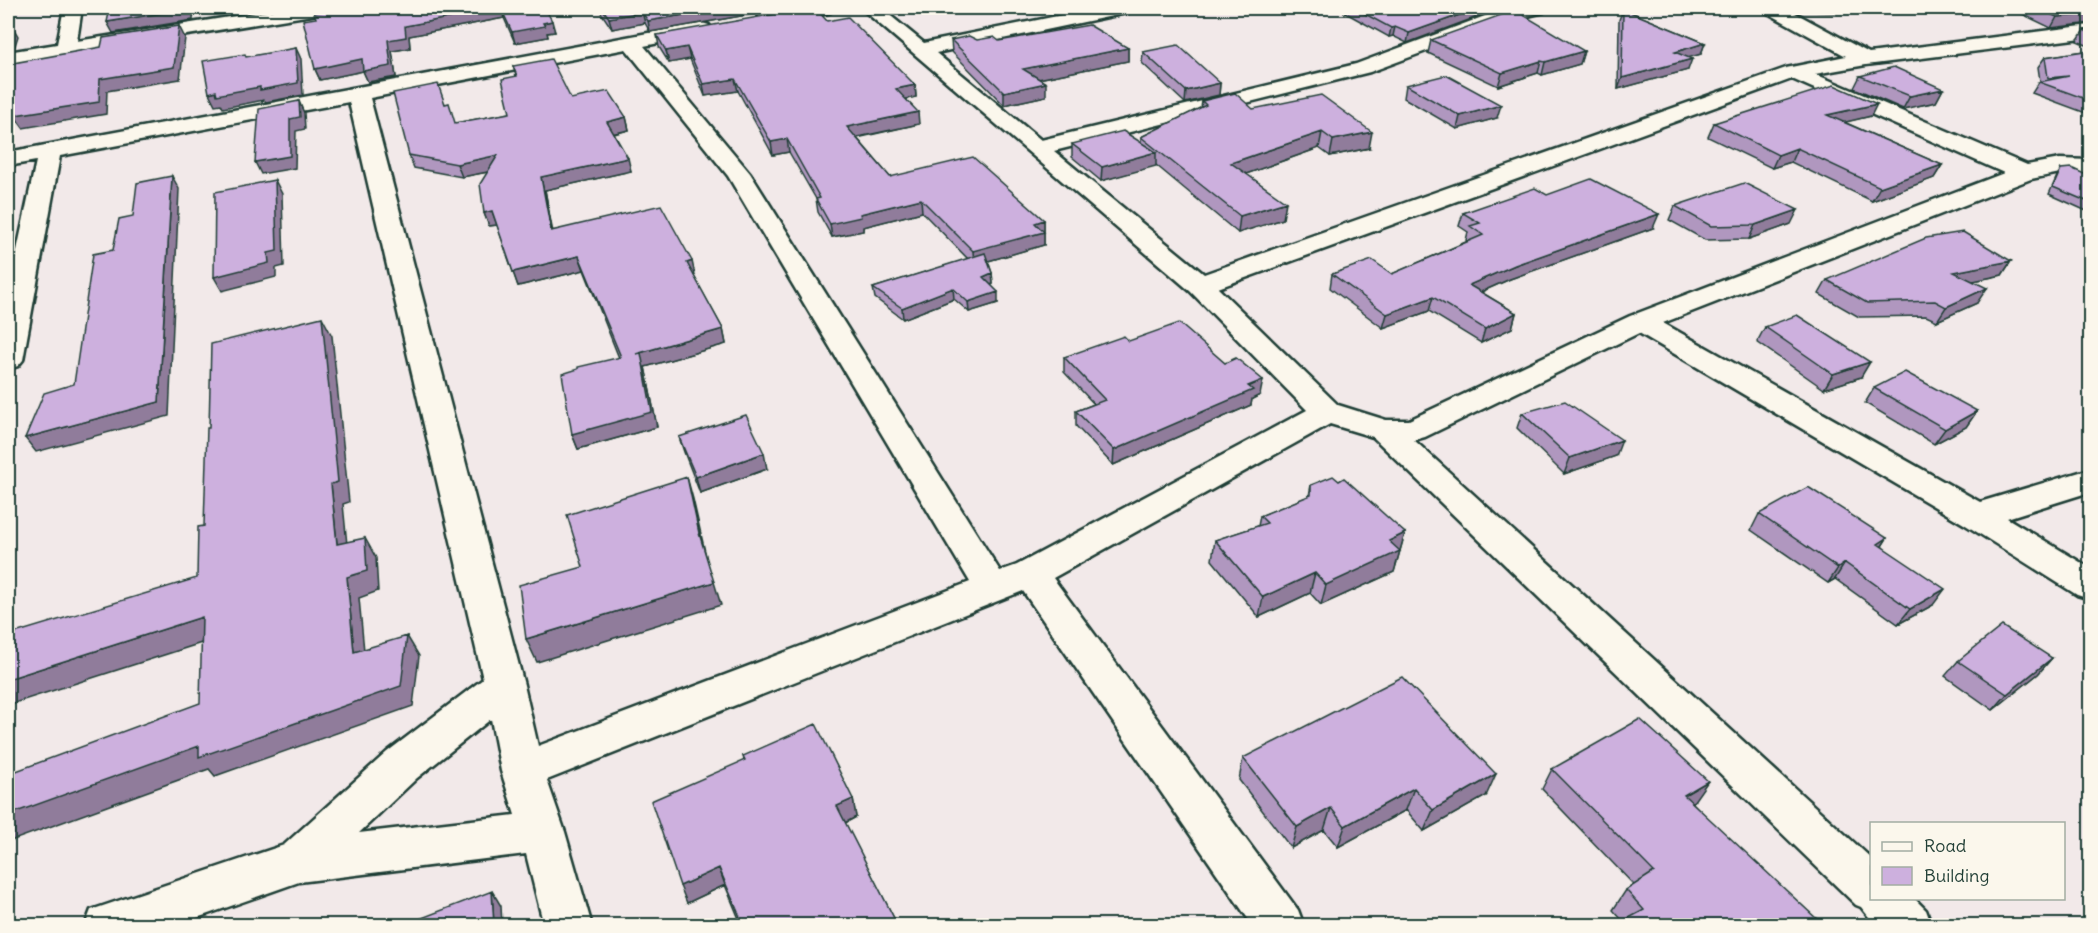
<svg xmlns="http://www.w3.org/2000/svg" width="2098" height="933" viewBox="0 0 2098 933" font-family="Delius,sans-serif">
	<rect width="100%" height="100%" fill="#f2e9e9"/>
	<filter id="ink" filterUnits="userSpaceOnUse"><feTurbulence type="fractalNoise" baseFrequency=".0167" numOctaves="2"/><feDisplacementMap in="SourceGraphic" scale="12" xChannelSelector="R" yChannelSelector="G"/><feConvolveMatrix kernelMatrix="1 2 1 2 8 2 1 2 1" color-interpolation-filters="sRGB"/></filter>
	<g filter="url(#ink)">
		<g fill="none" stroke-linecap="round" stroke-linejoin="round">
			<defs>
				<path id="minor" d="M64,8H82L77,41L286,8H327L325,12L318,14L8,64V52L57,44Z
					M795,8H833L831,12L824,14L767,24L760,22L758,18L760,14Z
					M861,8H881L924,43L1097,8H1131L1129,12L1122,14L936,53L1041,140L1356,64L1493,13L1516,8H1546L1544,12L1507,21L1370,72L1054,151L1204,274L1786,68L1846,56L1766,12L1764,8H1786L1869,53L2090,25V37L1866,65L1815,74L2027,165L2060,159L2090,160V174L2060,173L2031,179L1663,323L1980,502L2090,469V492L2007,518L2090,568V599L2077,595L1964,524L1639,333L1425,437L1414,440L1872,859V898H1914L1926,910L1932,926H1876L1861,907L1856,905L1373,437L1330,424L1053,578L1298,910L1304,926H1253L1023,591L547,780L565,832L592,926H544L526,854L299,882L174,926H85L91,910L284,845L387,752L483,679L349,102L60,156L23,360L18,366L8,369V293L36,161L8,166V152L702,23L709,25L712,29L709,33L644,46L750,173L1000,571L1017,565L1307,410L1190,291ZM626,49L728,176L970,582L538,746L524,685L370,98ZM1792,79L2004,173L1630,316L1409,420H1386L1338,405L1218,288ZM491,719L501,771L515,815L359,833L417,778Z"/>
			</defs>
			<use href="#minor" stroke="#1f3d34" stroke-width="5"/>
			<use href="#minor" fill="#fbf7ec" fill-rule="evenodd"/>
		</g>
		<path fill="#b097bf" stroke="#1f3d34" stroke-width="1.5" d="M545,8L555,32L547,33L548,37L515,43L504,18L409,36L410,48L392,51L396,77L368,82L363,71L320,80L315,69L316,18Z
			M598,8H786L650,32L645,23L612,29Z
			M1345,8H1494L1493,11L1407,43L1393,36L1389,37L1344,12Z
			M1797,8H1855L1852,13L1802,12Z
			M2010,8H2091L2051,28Z
			M1623,9L1705,43L1701,54L1689,57L1688,70L1618,89L1619,20Z
			M800,12L827,21L915,85L916,97L906,99L919,124L857,138L890,177L1044,220V245L988,261L992,273L993,284H991L998,303L969,312L954,299L903,319L875,298L873,288L968,259L922,212L863,227V231L832,237L818,212L816,199L789,152L773,155L738,91L705,96L690,59L669,63L659,47L657,35Z
			M2091,29V47L2077,41L2084,30Z
			M951,40L999,41L1128,48V61L1038,79L1046,96L1004,105L952,52Z
			M1431,40L1584,51L1580,64L1542,75L1538,73L1498,86L1428,53Z
			M2091,50V115L2032,93L2039,82L2040,81L2038,67L2045,57Z
			M1143,52L1220,83L1219,95L1185,103L1142,63Z
			M513,66L571,99L626,117L629,130L614,134L631,171L545,190L552,230L695,275L694,276L723,329L726,344L645,367L657,427L578,449L572,434L619,358L584,270L518,286L497,225L489,226L484,213L488,172L462,177L414,168L409,155L445,104L455,123L510,113L516,76Z
			M1860,76L1943,89L1936,102L1903,109L1854,88Z
			M1406,85L1497,118L1457,129L1404,98Z
			M1202,101L1253,109L1369,148L1330,156L1319,148L1246,174L1283,219L1238,233L1156,165L1101,181L1072,157V144L1141,142V137L1201,108Z
			M1871,116L1844,122L1942,165L1934,178L1872,201L1791,162L1772,168L1708,137L1714,123Z
			M2061,169L2091,177V213L2049,194L2057,176Z
			M1547,195L1653,228L1510,279L1481,292L1516,313L1512,328L1481,343L1429,311L1383,328L1330,288L1332,274H1392L1468,241L1466,240L1468,232L1459,226L1463,213Z
			M1675,206L1791,224L1749,239L1705,240L1669,220Z
			M2011,261L2002,275L1973,281L1977,303L1937,321L1926,316L1859,317L1819,294L1827,280Z
			M1765,327L1861,377L1824,389L1757,342Z
			M1129,341L1260,395L1252,399L1251,405L1113,465L1076,426V411L1094,404L1064,372V357Z
			M1874,388L1977,411L1966,427L1934,444L1865,403Z
			M1522,413L1616,456L1564,474L1517,428Z
			M679,437L767,469L700,493L684,452Z
			M1339,481L1405,533L1394,572L1321,605L1310,593L1259,617L1212,560L1215,540L1258,526L1260,516L1309,496L1311,485Z
			M1759,514L1887,538L1882,546L1933,605L1898,624L1835,579L1828,583L1751,530Z
			M2052,658L2038,674L1993,710L1945,676L1958,661Z
			M743,756L853,799L856,817L845,823L898,926H742L725,885L687,903L744,760Z
			M1243,758L1486,796L1424,831L1406,810L1338,847L1324,830L1291,848L1239,780Z
			M1552,769L1694,801L1692,802L1813,926L1623,921L1613,910L1626,890L1634,885L1542,789Z"/>
		<path fill="#907b9b" stroke="#1f3d34" stroke-width="1.5" d="M187,8H194L193,20L113,33L107,22Z
			M501,8L504,18L409,36L410,48L392,51L396,77L368,82L363,71L320,80L315,69L405,26Z
			M724,8H786L650,32L648,21Z
			M1479,8H1494L1493,11L1407,43L1409,33Z
			M642,12L645,23L612,29L609,18Z
			M2091,14V23L2051,28L2057,17Z
			M552,21L555,32L547,33L548,37L515,43L512,32L543,23Z
			M11,24L18,36L14,49L8,51V35Z
			M179,26L185,38L180,79L107,91L106,114L23,128L16,118L8,120V106L16,104L100,79Z
			M1395,27L1393,36L1389,37L1391,28Z
			M1705,43L1701,54L1671,63L1675,52Z
			M687,47L690,59L669,63L666,51Z
			M296,48L301,59L303,95L266,102L264,100L223,108L221,104L215,105L209,93L216,91Z
			M1128,48V61L1023,82V69Z
			M1584,51L1580,64L1542,75L1545,62Z
			M1692,59L1688,70L1618,89L1622,78Z
			M1541,61L1538,73L1498,86L1502,73Z
			M735,79L738,91L705,96L703,84Z
			M1046,83V96L1004,105V92Z
			M1220,83L1219,95L1185,103L1186,91Z
			M915,85L916,97L897,101L896,89Z
			M1943,89L1936,102L1903,109L1910,96Z
			M299,101L304,113L305,129L296,131L295,168L261,174L255,162L290,119Z
			M1877,104L1871,116L1821,128L1827,115Z
			M1501,105L1497,118L1457,129L1460,116Z
			M918,112L919,124L849,139L847,127Z
			M626,117L629,130L611,134L607,122Z
			M1322,132L1319,148L1229,180L1231,163Z
			M1372,132L1369,148L1330,156L1333,140Z
			M787,139L789,152L773,155L771,142Z
			M1797,148L1791,162L1772,168L1778,155Z
			M1156,152V166L1101,181L1102,167Z
			M498,155L503,169L462,177L457,164Z
			M628,158L631,171L545,190L555,244L551,231L541,177Z
			M1942,165L1934,178L1872,201L1880,187Z
			M172,176L179,189L169,416L36,452L25,438L159,402Z
			M275,180L282,194L284,266L276,268V277L222,291L214,277L268,253Z
			M921,199L922,212L863,227V231L832,237L830,224L860,214Z
			M1286,202L1283,219L1238,233L1240,216Z
			M1798,210L1791,224L1749,239L1755,225Z
			M492,211L497,225L489,226L484,213Z
			M1659,214L1653,228L1510,279L1465,299L1469,285L1515,265Z
			M1044,220V245L974,265L973,251L1035,223Z
			M579,256L584,270L518,286L513,272Z
			M692,261L695,275L690,277L687,263Z
			M2011,261L2002,275L1945,287L1954,272Z
			M992,273L993,284L984,287L983,277Z
			M953,288L954,299L903,319L902,308Z
			M1987,288L1977,303L1937,321L1946,307Z
			M998,292V303L969,312L968,302Z
			M1433,297L1429,311L1383,328L1387,314Z
			M1516,313L1512,328L1481,343L1485,329Z
			M322,317L332,336L349,502L343,504L349,565L337,544L331,484Z
			M723,329L726,344L645,367L657,427L578,449L572,434L636,354Z
			M1870,362L1861,377L1824,389L1833,374Z
			M1263,380L1260,395L1252,399L1251,405L1113,465L1114,450Z
			M1977,411L1966,427L1934,444L1945,429Z
			M1622,440L1616,456L1564,474L1570,458Z
			M764,453L767,469L700,493L696,477Z
			M687,477L693,499L706,556L699,533Z
			M1405,533L1394,572L1321,605L1326,585L1389,541Z
			M365,538L376,558L378,591L359,598L366,672L354,652L347,577Z
			M1887,538L1877,554L1878,544Z
			M1845,563L1835,579L1828,583L1838,568Z
			M1315,573L1310,593L1259,617L1263,597Z
			M714,582L721,605L537,662L526,639Z
			M1945,589L1933,605L1898,624L1910,609Z
			M202,617L217,638L8,705V679Z
			M407,636L419,656L413,706L215,776L209,769L8,842V815Z
			M2052,658L2038,674L1993,710L2007,694Z
			M1496,774L1486,796L1424,831L1433,810Z
			M1708,781L1694,801L1671,815L1684,795Z
			M1414,788L1406,810L1338,847L1345,826Z
			M853,799L856,817L841,825L837,806Z
			M1331,808L1324,830L1291,848L1297,827Z
			M719,868L725,885L687,903L680,886Z
			M492,891L501,906L502,926H494Z"/>
		<path fill="#cdb0de" stroke="#1f3d34" stroke-width="1.5" d="M110,8H187V9L107,22Z
			M341,8H545L552,21L543,23L545,26L512,32L501,8L405,26L406,37L388,40L391,66L363,71L362,59L315,69L303,20L316,18L314,13Z
			M602,8H724L648,21L642,12L609,18Z
			M1354,8H1479L1409,33L1395,27L1391,28Z
			M2036,8H2091V14L2057,17Z
			M816,9L827,21L848,17L915,85L896,89L918,112L847,127L890,177L973,157L1044,220L1035,223L1044,232L973,251L921,199L860,214L861,217L830,224L816,199L820,198L787,139L771,142L735,79L703,84L687,47L666,51L657,35L798,10L800,12Z
			M1623,9L1705,43L1675,52L1692,59L1622,78Z
			M1515,10L1584,51L1545,62L1541,61L1502,73L1431,40Z
			M11,24L8,35V25Z
			M1089,25L1128,48L1023,69L1046,83L1004,92L951,40L969,36L977,40L994,37L999,41Z
			M179,26L174,67L100,79L99,102L15,115L16,104L8,106V64L101,47L103,38Z
			M2091,29V34L2084,30Z
			M1178,45L1220,83L1186,91L1143,52Z
			M296,48L298,83L260,90V87L217,95L216,91L209,93L203,61L245,54L246,57Z
			M2091,50V101L2039,82L2069,76L2048,78L2045,57Z
			M551,59L571,99L609,91L626,117L607,122L628,158L541,177L551,231L661,205L692,261L687,263L723,329L636,354L641,353L652,412L572,434L562,374L578,369V367L621,357L579,256L513,272L492,211L484,213L480,184L498,155L457,164L409,155L393,93L438,84L445,104L449,103L455,123L510,113L502,79L517,76L513,66Z
			M1894,67L1943,89L1910,96L1860,76Z
			M1446,75L1501,105L1460,116L1406,85Z
			M1834,85L1877,104L1827,115L1942,165L1880,187L1797,148L1778,155L1714,123Z
			M1235,93L1253,109L1321,95L1372,132L1333,140L1322,132L1231,163L1286,202L1240,216L1141,137L1206,105L1202,101Z
			M299,101L300,117L290,119V156L255,162L259,109Z
			M1123,131L1156,152L1102,167L1072,144Z
			M2071,168L2091,177V203L2053,187L2061,169Z
			M172,176L159,402L25,438L44,393L74,384L93,254L113,250L119,219L133,216L137,183Z
			M1591,179L1659,214L1515,265L1469,285L1516,313L1485,329L1433,297L1387,314L1332,274L1372,260L1392,274L1483,235L1470,226L1480,223L1463,213L1535,188L1547,195Z
			M275,180L277,251L268,253L269,263L214,277L215,192Z
			M1744,183L1798,210L1755,225L1711,226L1675,206Z
			M1963,232L2011,261L1954,272L1987,288L1946,307L1935,301L1867,303L1827,280L1926,238Z
			M985,253L992,273L983,277L998,292L968,302L953,288L902,308L873,288Z
			M1797,315L1870,362L1833,374L1765,327Z
			M322,317L338,482L331,484L337,544L365,538L367,571L347,577L354,652L407,636L401,686L199,757V746L8,815V774L200,703L202,617L8,679V635L197,578L198,527L204,526L207,428H209L211,344Z
			M1179,323L1225,363L1236,358L1263,380L1248,386L1253,390L1114,450L1076,411L1105,400L1064,357L1124,336L1129,341Z
			M1905,372L1977,411L1945,429L1874,388Z
			M1565,401L1622,440L1570,458L1522,413Z
			M746,415L764,453L696,477L679,437Z
			M1333,476L1339,481L1344,478L1405,533L1389,541L1400,551L1326,585L1315,573L1263,597L1215,540L1267,523L1260,516L1311,495V485Z
			M687,477L699,533L714,582L526,639L519,585L583,567L567,515Z
			M1808,487L1887,538L1878,544L1945,589L1910,609L1845,563L1838,568L1759,514Z
			M2002,626L2052,658L2007,694L1958,661Z
			M1402,677L1496,774L1433,810L1414,788L1345,826L1331,808L1297,827L1243,758Z
			M1640,719L1708,781L1684,795L1818,920L1810,926H1614L1644,910L1626,890L1654,872L1552,769Z
			M816,724L853,799L837,806L898,926H744L719,868L680,886L651,801L745,760L743,756Z
			M492,891L494,926H414V921Z"/>
	</g>
	<rect width="2098" height="933" fill="none" stroke="#fbf7ec" stroke-width="30"/>
	<rect x="15" y="15" width="2068" height="903" fill="none" stroke="#1f3d34" stroke-width="2" filter="url(#ink)"/>
	<rect x="1870" y="822" width="195" height="78" fill="#fbf7ec" stroke="#a3ada2" stroke-width="1.5"/>
	<rect x="1882" y="842" width="30" height="9" fill="#fbf7ec" stroke="#a3ada2" stroke-width="1.5"/>
	<text x="1924" y="852" font-size="18" fill="#1f3d34">Road</text>
	<rect x="1882" y="867" width="30" height="18" fill="#cdb0de" stroke="#a3ada2" stroke-width="1.5"/>
	<text x="1924" y="882" font-size="18" fill="#1f3d34">Building</text>
</svg>
